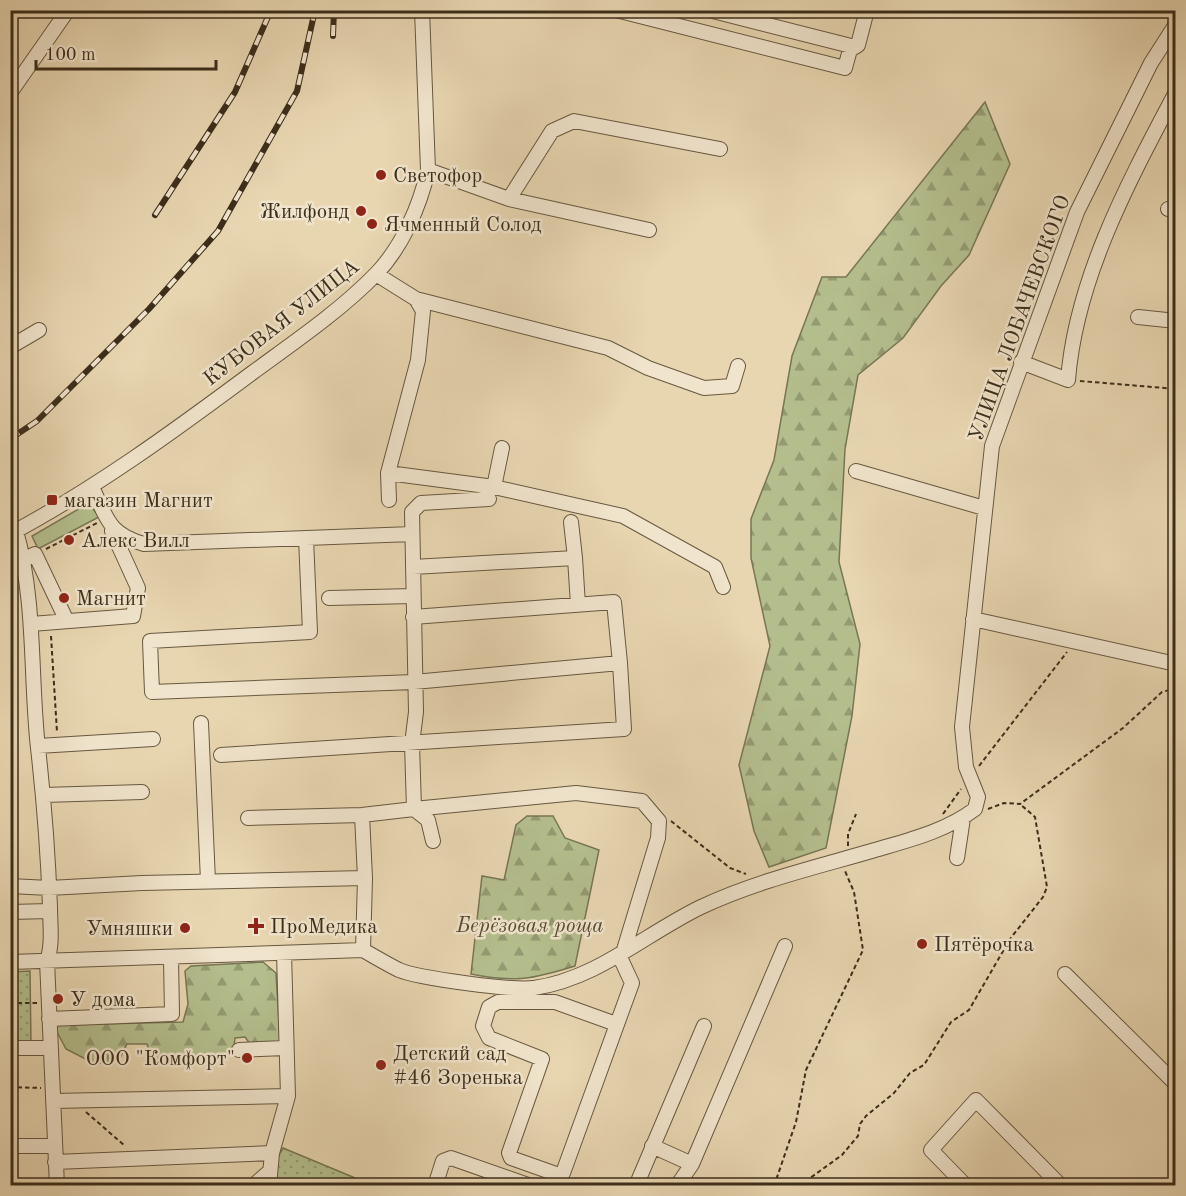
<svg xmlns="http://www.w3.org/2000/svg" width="1186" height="1196" viewBox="0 0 1186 1196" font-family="'Old Standard TT',serif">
	<defs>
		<pattern id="forest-firs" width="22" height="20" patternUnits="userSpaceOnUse" patternTransform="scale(1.5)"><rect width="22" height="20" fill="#b4be8d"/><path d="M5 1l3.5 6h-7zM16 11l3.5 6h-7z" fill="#949b72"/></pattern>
		<pattern id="park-dots" width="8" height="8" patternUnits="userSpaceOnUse" patternTransform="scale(1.5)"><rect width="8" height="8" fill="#b4be8d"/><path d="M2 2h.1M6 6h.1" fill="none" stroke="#949b72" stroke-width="1.8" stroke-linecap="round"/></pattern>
	</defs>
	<rect width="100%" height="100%" fill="#e8d6b1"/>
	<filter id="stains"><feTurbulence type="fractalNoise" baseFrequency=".00333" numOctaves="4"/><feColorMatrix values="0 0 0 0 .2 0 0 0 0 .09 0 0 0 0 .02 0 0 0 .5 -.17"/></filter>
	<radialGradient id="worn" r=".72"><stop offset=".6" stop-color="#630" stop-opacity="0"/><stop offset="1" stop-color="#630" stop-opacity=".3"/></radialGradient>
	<path fill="#b4be8d" stroke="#787654" stroke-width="1.5" d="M89,503L99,517L38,549L32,536Z"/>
	<path fill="url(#forest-firs)" stroke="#787654" stroke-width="1.5" d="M985,102L1010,164L969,255L941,286L903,338L858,375L845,449L839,562L860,644L852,716L826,848L769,867L754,831L739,765L770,646L751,558V519L774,460L792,356L822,277H846Z
		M527,816H553L565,838L599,850L575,966C533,979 515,983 471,974L482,876L504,880L516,825Z
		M263,962L276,973L280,1040L275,1045L250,1044L245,1037L235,1038L233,1055L152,1059L147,1044H127L119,1060L95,1064L66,1049L56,1030L57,1025L183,1022L188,1004L185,971L191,966Z"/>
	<path fill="url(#park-dots)" stroke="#787654" stroke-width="1.5" d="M30,971L31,1044H11L10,972Z
		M283,1148L372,1185L275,1186L277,1158Z"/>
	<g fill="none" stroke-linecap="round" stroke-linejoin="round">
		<defs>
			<path id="minor" d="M616,10L845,68L851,46
				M709,10L855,47L858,45L867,10
				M10,93L68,10
				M428,170L509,199L649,230
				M509,199L552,131L574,121L720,149
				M1168,209L1176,210
				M376,274L416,299L423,311L418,360L388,473L389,500
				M416,299L608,348L648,368L704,388L732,386L738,366
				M1138,317L1176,321
				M10,347L39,330
				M1021,362L1068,380C1076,278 1129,181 1176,92
				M856,471L984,508
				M388,473L494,487L623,516L715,567L723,587
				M92,487C107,518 108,534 144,544L412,534
				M494,487L502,448
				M16,531C36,602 30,675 38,748C44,801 48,853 50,907C50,924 53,944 47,961L57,1186
				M10,534C96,488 174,431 252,373C293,343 340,311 376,274C402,247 420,206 428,170L422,10
				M575,558L578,605
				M24,559L35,554L64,615
				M413,567L575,558L571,522
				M329,598L413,596
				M413,617L614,602L620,663
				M973,619L1176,664
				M31,624L133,616L138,588L112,531
				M201,723L208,881
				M38,746L153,739
				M221,755L624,729L620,663L414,682L152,692L150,641L310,632L306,538
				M44,795L142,792
				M248,818L362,815
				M433,841L428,820L414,809L576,793L642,801L659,821L658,838L623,953
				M957,858L963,818
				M10,886L49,888L142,883L365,878
				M10,912L50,911
				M363,950L365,878L362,815L414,809L412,744L416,712L412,512L421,503L489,499
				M10,962L363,950C375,957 387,964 399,970C418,978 513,991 534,988C597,979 645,934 701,907C756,881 817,867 875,850C909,840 946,831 975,809L978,797L966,767L962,727L992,446L1077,212L1151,63L1176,24
				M1065,974L1176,1084
				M49,1019L172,1014L171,958
				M616,1024L555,1002H498L489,1007L483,1026L489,1038L542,1059L509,1153L511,1158L559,1175L563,1173L632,983L619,955
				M10,1048H49
				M239,1050L285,1048
				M53,1101L288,1096
				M10,1146H54
				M652,1146L692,1164
				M55,1162L272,1153
				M253,1186L270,1171
				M269,1186L272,1153L288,1096L284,953
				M435,1186L443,1161L451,1158L531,1186
				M636,1186L704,1026
				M677,1186L692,1164L785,946
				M966,1186L931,1150L976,1100L1061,1186"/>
		</defs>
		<use href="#minor" stroke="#675840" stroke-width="16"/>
		<path stroke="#3c2e1b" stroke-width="2" stroke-dasharray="4.5 3" stroke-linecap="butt" d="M1080,381L1176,389
			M46,549L97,523
			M51,636L57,732
			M979,766L1067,652
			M988,809L1004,803L1020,804L1123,728L1162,692L1176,688
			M943,814L961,789
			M671,821L730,868L746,874
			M848,846V834L856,814
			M10,979L16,984L10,991
			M10,1003H37
			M10,1087L41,1088
			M86,1112L125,1146
			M774,1186L796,1122L806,1070L863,950L854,892L845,871
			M799,1186L842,1155L858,1136L860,1124L866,1116L894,1093L910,1073L924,1065L951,1022L969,1010L1010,939L1043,897L1047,887L1035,817L1020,804"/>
		<use href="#minor" stroke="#f0e4cc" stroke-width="14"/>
		<defs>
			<path id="rail" d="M333,36L334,10
				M155,215L235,92L271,10
				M10,439L37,421L149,309L218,231L297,91L315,10"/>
		</defs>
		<use href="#rail" stroke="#3c2e1b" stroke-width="6"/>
		<use href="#rail" stroke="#f0e4cc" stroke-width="4" stroke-dasharray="11" stroke-linecap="butt"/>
	</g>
	<g fill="#8f2418" stroke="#f0e4cc" stroke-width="2">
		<circle cx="381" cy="175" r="6"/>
		<circle cx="361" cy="211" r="6"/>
		<circle cx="372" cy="224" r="6"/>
		<rect x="46" y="494" width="12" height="12" rx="3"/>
		<circle cx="69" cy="540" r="6"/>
		<circle cx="64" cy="598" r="6"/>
		<path d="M253 917h6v6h6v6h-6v6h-6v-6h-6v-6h6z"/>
		<circle cx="185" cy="928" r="6"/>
		<circle cx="922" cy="944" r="6"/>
		<circle cx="58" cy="999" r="6"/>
		<circle cx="247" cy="1058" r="6"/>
		<circle cx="381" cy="1065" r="6"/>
	</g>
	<g text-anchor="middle" stroke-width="5" stroke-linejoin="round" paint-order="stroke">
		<g font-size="21" fill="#3c2e1b" stroke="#f0e4cc" text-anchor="start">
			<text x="393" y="182">Светофор</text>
			<text x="349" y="218" text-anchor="end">Жилфонд</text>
			<text x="384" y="231">Ячменный Солод</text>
			<text x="64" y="507">магазин Магнит</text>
			<text x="81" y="547">Алекс Вилл</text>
			<text x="76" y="605">Магнит</text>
			<text x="270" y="933">ПроМедика</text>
			<text x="173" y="935" text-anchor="end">Умняшки</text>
			<text x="934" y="951">Пятёрочка</text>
			<text x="70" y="1006">У дома</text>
			<text x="393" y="1060">Детский сад<tspan x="393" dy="24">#46 Зоренька</tspan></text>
			<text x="235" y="1065" text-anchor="end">ООО "Комфорт"</text>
		</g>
		<g font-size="21" fill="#3c2e1b" stroke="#f0e4cc">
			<text transform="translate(1019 318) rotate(-70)" y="7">УЛИЦА ЛОБАЧЕВСКОГО</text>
			<text transform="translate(281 322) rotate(-38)" y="7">КУБОВАЯ УЛИЦА</text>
		</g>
		<g font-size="21" font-style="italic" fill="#544b32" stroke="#f0e4cc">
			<text x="530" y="932">Берёзовая роща</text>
		</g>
	</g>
	<rect width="1186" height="1196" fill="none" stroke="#e8d6b1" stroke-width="36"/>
	<rect x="12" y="12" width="1162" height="1172" fill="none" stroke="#3c2e1b" stroke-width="3"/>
	<rect x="18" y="18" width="1150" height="1160" fill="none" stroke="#3c2e1b" stroke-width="1.5"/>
	<path d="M36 60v9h180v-9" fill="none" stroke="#3c2e1b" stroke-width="3"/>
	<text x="45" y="60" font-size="18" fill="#3c2e1b" stroke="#f0e4cc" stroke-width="4.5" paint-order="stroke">100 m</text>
	<rect width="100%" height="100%" filter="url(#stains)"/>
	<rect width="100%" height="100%" fill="url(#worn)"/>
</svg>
